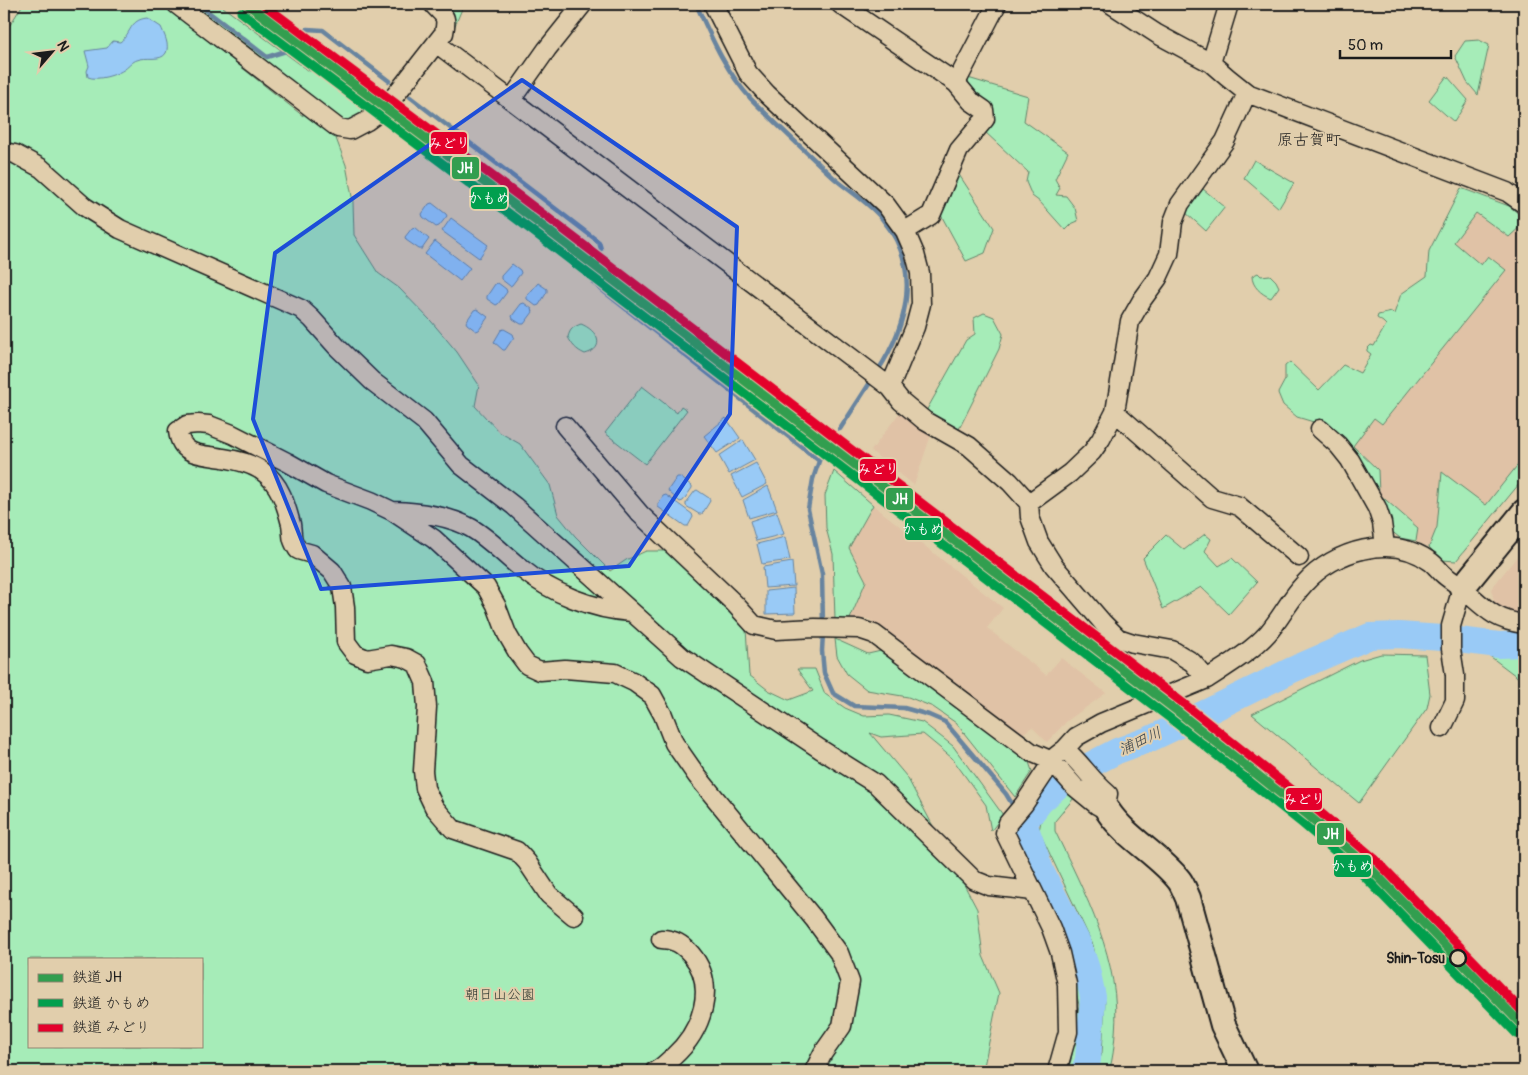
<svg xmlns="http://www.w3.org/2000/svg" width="1528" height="1075" viewBox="0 0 1528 1075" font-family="Pangolin,'Klee One',sans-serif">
	<rect width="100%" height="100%" fill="#e1ceac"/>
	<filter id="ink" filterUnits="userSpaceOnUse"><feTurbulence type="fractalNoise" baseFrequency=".02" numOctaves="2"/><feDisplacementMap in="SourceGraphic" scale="10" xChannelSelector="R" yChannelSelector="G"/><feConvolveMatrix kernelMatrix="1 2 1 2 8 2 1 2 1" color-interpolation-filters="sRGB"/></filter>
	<g filter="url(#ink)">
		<path fill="#e0c2a6" d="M1461,188L1509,206L1524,218V478L1456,561L1442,560L1429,547L1416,541L1400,538L1390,530V517L1359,462L1327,426L1313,422L1324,411L1378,370L1401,294L1427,276L1429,251Z
			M903,408L932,432L914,485L871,451Z
			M873,505L1003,608L987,628L1046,675L1061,658L1106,693L1067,721L1047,742L1032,727L1021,735L869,619H850L866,581L849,548Z
			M1524,548V616L1507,613L1496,608L1491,589Z"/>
		<path fill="#a6ecb8" stroke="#61846a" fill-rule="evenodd" d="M23,4H155L163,5L303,116L297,85L190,4H219L309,71L324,72L366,110L363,118L334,133L346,165L353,202L354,235L378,273L399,288L431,321L457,352L479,385L475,406L499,432L520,444L550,485L558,515L575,536L610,571L626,560L646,551H667L746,629L749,675L768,690L789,700L813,691L797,669H815L825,694L845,708L864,716L889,715L922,722L953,746L1003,815L991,831L986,805L952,758L923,734L881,737L870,733L907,777L977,909L983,956L999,993L983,1071H4V26L10,25ZM29,959H201V1046H29Z
			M438,4H464L454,28Z
			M1479,40L1489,45L1478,95L1467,82L1455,56L1465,41Z
			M1447,76L1468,100L1454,122L1429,100Z
			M968,78L1028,96L1024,121L1068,152L1055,179L1060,188L1056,195L1066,196L1075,208L1078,221L1071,224L1065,230L1040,202L1032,196L1026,182L1028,172L984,131L994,114L969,95Z
			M1254,160L1294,183L1279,208L1244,178Z
			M956,170L994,228L985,253L966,261L941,215Z
			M1461,188L1509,206L1524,218V223L1509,237L1476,213L1454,242L1481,265L1488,256L1506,270L1382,424L1374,418L1353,446L1378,470L1379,494L1418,528L1416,541L1400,538L1390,530V517L1359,462L1327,426L1297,417L1283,405L1278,393L1285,380V366L1290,362L1319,390L1343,365L1360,373L1371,354L1367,351V349L1371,345L1374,346L1386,325L1383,322L1377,318L1378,315L1392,312L1394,314L1401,294L1427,276L1429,251Z
			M1203,189L1225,207L1206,231L1185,212Z
			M1258,273L1261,276L1270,275L1276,281L1279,287L1271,298C1261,294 1252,286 1252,276Z
			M984,313L994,317L1003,334L999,349L958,431L925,413L966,340L975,334L974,318Z
			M581,324C597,330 607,348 585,354C576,350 572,345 568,337C570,329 573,327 581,324Z
			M642,386L677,413L681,406L687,410L645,464L605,433Z
			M1524,457V478L1456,561L1442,560L1429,547L1437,527L1442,472L1486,505Z
			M834,471L873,505L849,548L866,581L850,619L835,620L833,554L826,528L825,495Z
			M1205,534L1211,539L1205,551L1219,566L1232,558L1257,582L1229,614L1201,587L1163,609L1143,558L1166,535L1184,550Z
			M835,639L868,654L881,651L1029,762L1032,771L1015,797L956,723L933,707L908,697L867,690L847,674L837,656Z
			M1498,653L1524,658V682L1487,654Z
			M1381,654L1425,655L1430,694L1427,708L1359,803L1252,714L1360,660Z
			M1067,792L1074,798L1055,821V831C1085,894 1122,961 1115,1034C1114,1047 1113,1059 1109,1071H1096L1102,1053L1105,1002L1093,945L1039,831L1042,816Z
			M1019,821L1027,854L1076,952L1086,1000L1077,1071H1067L1071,1060L1079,1005L1070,964L1013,832Z"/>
		<path fill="#99caf6" stroke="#67849f" d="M147,18L161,27C164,34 170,45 166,53C161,62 146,56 137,60C133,61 129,66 125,69C117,75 97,81 88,77L87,71L89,66L85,51L107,48L113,41L120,42C132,33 129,20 147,18Z
			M432,203L446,214L447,216L439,226L436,227L423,217L422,214L429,204Z
			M451,218L488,245L479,258L442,231Z
			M415,227L429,239L422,249H419L406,240L405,237L412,228Z
			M435,241L470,268L460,281L425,254Z
			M512,264L520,270L521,273L512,285L510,286L501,279V276Z
			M498,283L506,289L507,292L498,304L496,305L487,299V296L495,284Z
			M538,283L547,289V292L539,305L536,306L527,299V296Z
			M524,303L532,309L533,312L524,324H521L513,319L512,316L521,304Z
			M477,309L488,317L479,330L476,331L467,324L466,322L474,310Z
			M504,329L513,334L514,337L505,350H503L494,342L501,330Z
			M726,418L740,438L717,453L704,436Z
			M743,440L755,460L729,474L719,456Z
			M756,463L767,484L742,497L731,476Z
			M677,477H680L692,486V488L683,501L680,502L669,492L668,490Z
			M768,486L777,510L749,518L743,500Z
			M697,490L709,498L710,501L702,514H699L686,506V503L695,491Z
			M666,495L692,514L693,517L688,526H685L658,507V504L663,496Z
			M777,512L784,534L756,541L750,521Z
			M785,537L790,560L762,564L757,544Z
			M792,562L794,586L765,588L763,567Z
			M794,588L795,613L766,614V591Z"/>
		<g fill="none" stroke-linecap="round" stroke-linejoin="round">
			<path stroke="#67849f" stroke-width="4.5" d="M198,4L267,57L292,49
				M696,4C711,37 726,72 751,99C778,126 806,152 834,178C850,192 870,203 883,220C922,267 908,325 877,372
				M307,29L323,30L389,81
				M410,97L599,242L601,249
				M589,272L593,283L818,460
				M840,429L873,378
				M822,452L813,479L808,509L822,574L823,625
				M823,633L822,651L824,673L833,693L854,706L904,708L929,715L945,722L1006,794L1015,809
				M1019,816L1024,823"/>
			<path stroke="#99caf6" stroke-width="26" d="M1084,1071L1088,1060L1093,997L1087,969L1079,945L1042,873L1024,823L1040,802L1069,776L1117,751L1150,739L1213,709L1292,670L1370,636L1399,635L1442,638L1499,645L1524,644"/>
			<defs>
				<path id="street" d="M176,4L338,128L350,130L367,121L386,107L444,33C448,14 443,16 433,4
					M713,4L748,73L767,94L886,205L905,231L915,254L920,273L921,304L915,327L890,387
					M840,4L956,83L971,101L984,110L985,119L959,150L931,215L905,231
					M1111,4L1157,34L1211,63L1227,77L1247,93L1507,192L1524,204
					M436,43L890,387L901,401L925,421L969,446L1010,482L1029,503L1030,517L1039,542L1054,566L1103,623L1118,638L1133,643L1172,650L1192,662L1207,679L1101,723L1076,737L1065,749L1056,756L1024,804L1008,823L1005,833L1051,928L1060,953L1067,984L1068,1032L1057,1071
					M1211,63L1229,4
					M956,83L997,4
					M511,100L547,49L583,4
					M4,152L15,154L41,168L85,207L120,229L301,309L312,319L337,347L372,381L424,421L461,465L514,506L682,657L820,749L876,784L974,880L989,886L1033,891
					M1115,412L1212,498L1239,506L1299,557
					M565,426L640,514L734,603L754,625L776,630L815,628L859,629L874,634L1031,752L1052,761L1075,787L1097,805L1108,811L1106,805L1108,794C1091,780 1081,763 1065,749
					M1320,429L1338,445L1350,460L1377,508L1382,523L1385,546
					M1029,503L1070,473L1092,452L1101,439L1115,412L1130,321L1142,300L1158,278L1169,254L1173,222L1180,204L1225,141L1247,93
					M393,511C419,512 448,515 471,528C490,539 505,556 522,569C551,593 594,610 631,612
					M1207,679C1228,665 1251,652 1268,633C1281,618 1290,599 1304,584C1334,550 1392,533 1431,562C1435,565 1438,569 1442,573C1448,579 1456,583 1463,589C1485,608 1494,620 1524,624
					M1442,728L1455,701V675L1451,649V626L1462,588
					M574,916L549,895L527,862L517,851L453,829L434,807L425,788L423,771L427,707L425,682L417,664L406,658L391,655L367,659L355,654L346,642L345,607L342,587L332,571L312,554L298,550C290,537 293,537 291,524C286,505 280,483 262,471C251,463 236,460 223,458C203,454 181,457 178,431L187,425L198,424L209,425L232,434L287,462L326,484L371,501L392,511L434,539L486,587L496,605L507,634L518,653L527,665L540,671L565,669L615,673L634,682L652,695L663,715L674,743L697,776L814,919L839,953L850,982L842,1026L823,1053L814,1071
					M655,1071C662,1068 667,1062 673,1057C702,1031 718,986 691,954C682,944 674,939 661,939"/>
				<path id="secondary" d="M1462,588L1524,512
					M1108,811C1126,838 1158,854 1179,880C1183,885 1185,892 1188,898L1223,1025L1245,1071"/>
			</defs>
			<use href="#street" stroke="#1c1c1c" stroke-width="21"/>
			<use href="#secondary" stroke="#1c1c1c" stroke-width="28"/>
			<use href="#street" stroke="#e1ceac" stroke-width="18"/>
			<use href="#secondary" stroke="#e1ceac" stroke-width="24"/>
			<defs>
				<path id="rail-1" d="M247,4L541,225L1177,711L1309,816L1368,866L1524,1027"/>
				<path id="rail-2" d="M241,12L535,233L1171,719L1303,824L1361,873L1517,1034"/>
				<path id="rail-3" d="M263,4L547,217L1183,703L1315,808L1375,859L1524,1013"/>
			</defs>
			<use href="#rail-1" stroke="#e1ceac" stroke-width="12"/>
			<use href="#rail-2" stroke="#e1ceac" stroke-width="12"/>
			<use href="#rail-3" stroke="#e1ceac" stroke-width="12"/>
			<use href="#rail-1" stroke="#329e4f" stroke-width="9"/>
			<use href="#rail-2" stroke="#019f4e" stroke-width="9"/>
			<use href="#rail-3" stroke="#e4002b" stroke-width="9"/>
		</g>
	</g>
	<path fill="#1d4ed8" fill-opacity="0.2" stroke="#1d4ed8" stroke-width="4" stroke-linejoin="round" d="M522,80L737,227L730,414L629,566L321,589L253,419L275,253Z"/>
	<circle fill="#e1ceac" stroke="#1c1c1c" stroke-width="2.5" cx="1458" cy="958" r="8"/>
	<g text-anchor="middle" stroke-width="4" stroke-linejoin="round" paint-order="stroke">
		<g font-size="14" font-weight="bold" fill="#1c1c1c" stroke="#e1ceac" text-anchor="end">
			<text x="1445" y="963">Shin-Tosu</text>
		</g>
		<g font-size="14" fill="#313b33" stroke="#e1ceac">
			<text x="500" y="999">朝日山公園</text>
		</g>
		<g font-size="15" font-style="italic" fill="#353f48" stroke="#e1ceac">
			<text transform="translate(1140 741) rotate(-25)" y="5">浦田川</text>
		</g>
		<g font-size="16" fill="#1c1c1c" stroke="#e1ceac">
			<text x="1309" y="145">原古賀町</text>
		</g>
	</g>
	<g stroke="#e1ceac" stroke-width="2">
		<rect x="430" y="131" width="38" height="24" rx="5" fill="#e4002b"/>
		<rect x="451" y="156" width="29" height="24" rx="5" fill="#329e4f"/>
		<rect x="470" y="186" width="38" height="24" rx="5" fill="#019f4e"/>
		<rect x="859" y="458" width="38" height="24" rx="5" fill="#e4002b"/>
		<rect x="885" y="487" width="29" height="24" rx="5" fill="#329e4f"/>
		<rect x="904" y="517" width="38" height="24" rx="5" fill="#019f4e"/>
		<rect x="1285" y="787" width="38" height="24" rx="5" fill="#e4002b"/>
		<rect x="1316" y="822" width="29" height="24" rx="5" fill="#329e4f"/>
		<rect x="1333" y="854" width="39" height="24" rx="5" fill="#019f4e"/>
	</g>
	<g font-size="14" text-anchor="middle" font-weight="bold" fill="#fff">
		<text x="449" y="148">みどり</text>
		<text x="465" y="173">JH</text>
		<text x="489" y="203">かもめ</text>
		<text x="878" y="474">みどり</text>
		<text x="900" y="504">JH</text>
		<text x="923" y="534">かもめ</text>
		<text x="1304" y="804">みどり</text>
		<text x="1331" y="839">JH</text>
		<text x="1352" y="871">かもめ</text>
	</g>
	<rect width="1528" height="1075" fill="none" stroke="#e1ceac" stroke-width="20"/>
	<rect x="10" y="10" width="1508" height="1055" fill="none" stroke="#1c1c1c" stroke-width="2" filter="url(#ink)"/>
	<rect x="28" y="958" width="175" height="90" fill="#e1ceac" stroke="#928772"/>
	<rect x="38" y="974" width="25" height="8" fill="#329e4f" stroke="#928772"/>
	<text x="72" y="982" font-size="15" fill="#1c1c1c">鉄道 JH</text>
	<rect x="38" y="999" width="25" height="8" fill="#019f4e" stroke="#928772"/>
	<text x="72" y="1008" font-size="15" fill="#1c1c1c">鉄道 かもめ</text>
	<rect x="38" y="1024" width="25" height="8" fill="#e4002b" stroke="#928772"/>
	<text x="72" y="1032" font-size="15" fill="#1c1c1c">鉄道 みどり</text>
	<g transform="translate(52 52) rotate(62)" stroke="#e1ceac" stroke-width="4" paint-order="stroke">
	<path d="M0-4L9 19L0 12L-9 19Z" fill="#1c1c1c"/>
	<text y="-8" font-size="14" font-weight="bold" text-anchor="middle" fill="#1c1c1c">N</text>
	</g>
	<path d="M1340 50v8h111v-8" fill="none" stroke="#1c1c1c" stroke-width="2.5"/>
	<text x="1348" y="50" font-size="15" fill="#1c1c1c" stroke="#e1ceac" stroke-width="4" paint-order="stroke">50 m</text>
</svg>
